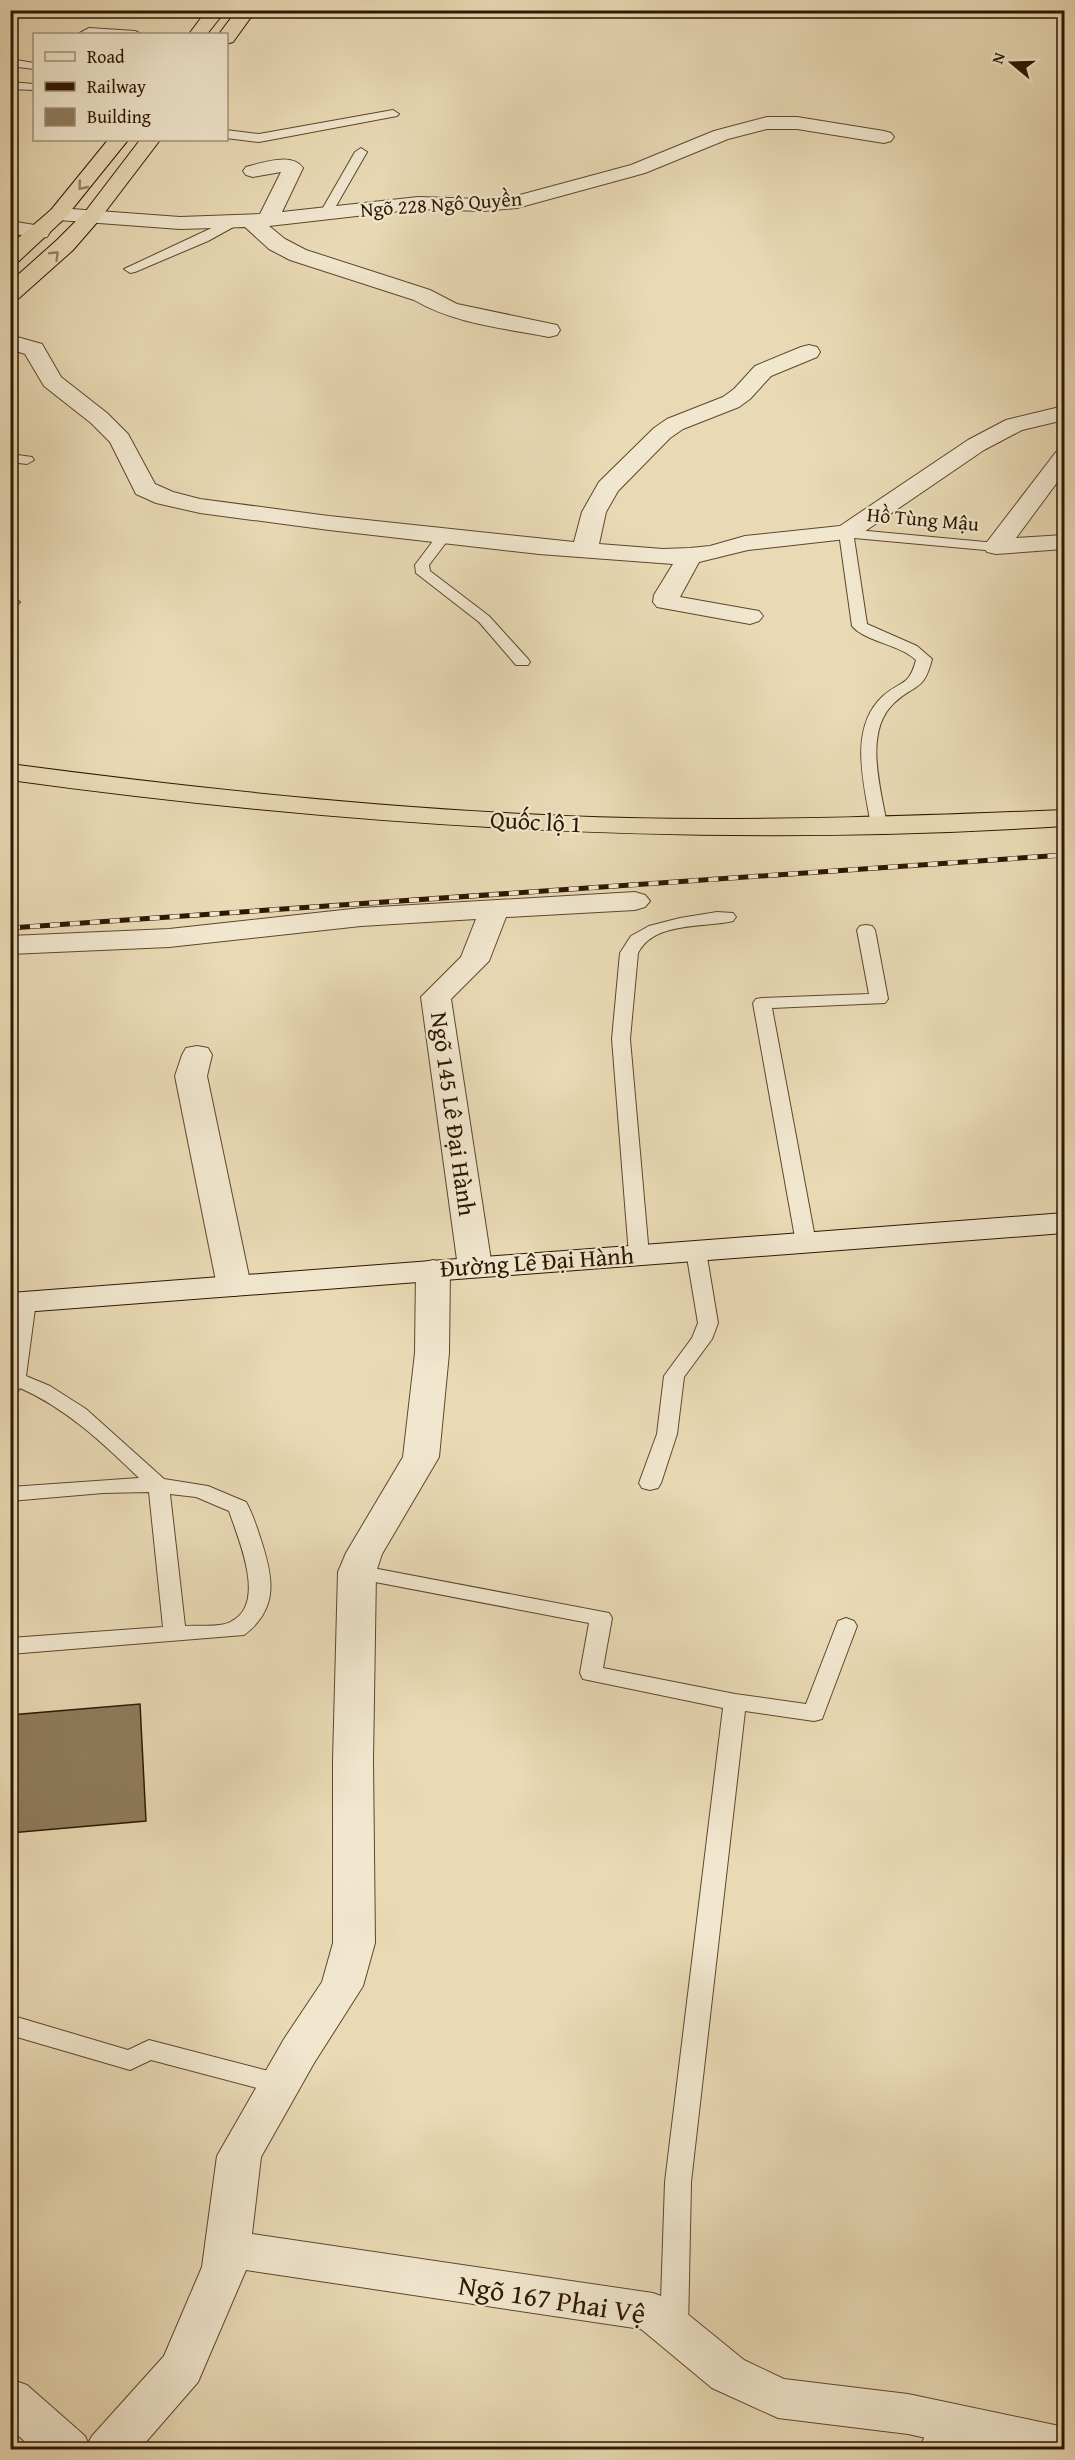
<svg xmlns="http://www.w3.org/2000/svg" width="1075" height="2460" viewBox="0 0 1075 2460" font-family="'Gentium Book Plus',serif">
	<rect width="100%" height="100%" fill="#e9dab5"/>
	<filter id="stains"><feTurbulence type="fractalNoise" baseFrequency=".00333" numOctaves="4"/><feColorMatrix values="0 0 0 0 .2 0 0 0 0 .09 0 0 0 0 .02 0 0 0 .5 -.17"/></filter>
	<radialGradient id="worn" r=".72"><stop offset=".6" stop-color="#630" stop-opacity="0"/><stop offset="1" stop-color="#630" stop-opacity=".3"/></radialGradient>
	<path fill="#8f7c5e" stroke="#2e1600" stroke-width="1.5" d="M140,1704L146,1821L10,1833V1715Z"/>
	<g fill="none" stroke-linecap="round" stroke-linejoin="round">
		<defs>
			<path id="lane" d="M89,28L135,31L141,34H78Z
				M10,59L34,63V69L10,66Z
				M10,82L34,84V90L10,89Z
				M393,110L399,114L397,116L259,142L226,138V130L259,134Z
				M361,148L367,152L332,213L330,216H322L320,213L355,152Z
				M233,218L239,222L237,225L208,241L135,272L130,273L124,269Z
				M10,454L32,457L34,460L27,464L10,462Z
				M846,529L996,543L1003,547L996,551L854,538L867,624L917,646L932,659C924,692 914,684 894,703C863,732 881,789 887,825L879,830L871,825C864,784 848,728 883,696C901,680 909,687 916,660C899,644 866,642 852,626L839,533Z
				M444,532L451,536L429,565L430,571L489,616L528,659L530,662L528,665H516L479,622L416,573L415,565L439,533Z
				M10,597L20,602L17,605L10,606Z
				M717,912L733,913L736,917L733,921C704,928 654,921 638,953L630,1039L649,1255L646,1259H632L629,1255L612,1039L620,953L631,936L649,926L680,918Z
				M866,925L872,926L875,930L888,999L885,1003L772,1008L816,1243L813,1247H799L796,1243L753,1003L756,999L762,998L869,994L857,930L860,926Z
				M696,1245L703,1247L706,1251L718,1323L712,1339L684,1377L677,1434L661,1483L658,1488L650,1490L642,1488L639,1483L657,1434L664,1376L692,1338L698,1323L686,1251L689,1247Z
				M26,1295L33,1297L36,1301L26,1376L50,1386L86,1409L164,1479L208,1486L246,1502C252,1512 256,1525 260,1537C273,1576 280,1608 244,1635L10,1654V1638L163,1627L149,1492L103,1493L10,1501V1487L139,1478C104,1444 66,1408 20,1388L17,1393L10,1394V1339L16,1301L19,1297ZM170,1494L196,1497L229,1511C238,1538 267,1603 232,1621C221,1628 198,1625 185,1626Z
				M357,1565L609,1613L612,1618L603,1668L735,1694L806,1704L838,1621L846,1618L854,1621L857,1626L822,1719L814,1721L745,1711L691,2182L688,2329L684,2337L674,2340L664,2337L660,2329L665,2182L723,1708L583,1679L580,1673L589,1623L349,1577L346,1572L349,1567Z
				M10,2015L128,2050L149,2040L280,2074L289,2077L293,2084L289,2091L280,2094L151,2060L130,2070L10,2035Z
				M944,2410L954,2414L958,2422L947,2450H919L934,2414Z"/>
			<path id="street" d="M767,117H797L884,131L891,133L894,137L891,141L884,143L797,129H767L728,139L645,173L517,208L483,211L418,209L269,226L285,239L306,250L430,290L457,304L557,325L560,330L557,335L549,337C503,328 455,324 414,300L290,260L269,249L245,227L180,229L58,220L51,218L47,214L51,210L58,208L180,217L260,214L281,172L253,177L246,175L243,171L246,167C262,163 292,152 303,168L282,212L418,197L483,199L516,196L631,165L714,131Z
				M10,221L47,227L50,232L47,237L39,238L10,233Z
				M10,335L42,344L61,377L107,413L128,434L155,484L173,492L200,499L329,516L574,542L582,512L599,482L654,428L667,419L723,397L734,389L755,366L801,347L809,345L817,347L820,352L817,357L771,376L750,399L739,407L683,429L670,438L618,491L606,512L599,544L663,549L690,548L710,546L745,536L840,526L968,440L1006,420L1064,406V420L1022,430L984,450L855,538L748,550L699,562L680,597L759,611L763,616L759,621L750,624L657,607L653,602L654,595L673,564L539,554L329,530L200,513L156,503L136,494L110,442L91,423L44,386L25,354L10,349Z
				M1064,450V473L1016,538L1064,535V549L996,554L987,552L984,547L987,542L1056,452Z
				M635,892L645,895L650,901L645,907L635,910L506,917L489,961L451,999L492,1267L487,1274L475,1277L463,1274L458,1267L421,997L461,957L476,919L361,926L169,947L10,954V936L169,929L361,908Z
				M197,1046L208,1048L212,1055L207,1076L251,1286L246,1293L234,1296L222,1293L217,1286L175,1076L182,1055L186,1048Z
				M433,1260L445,1263L450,1270L449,1353L439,1457L382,1554L376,1572L373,1760L375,1943L363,1986L314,2063L261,2157L252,2234L653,2293L669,2299L744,2360L784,2379L908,2394L1064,2427V2450H980L908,2434L778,2418L712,2388L641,2329L246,2270L198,2382L139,2450H34L10,2428V2379L27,2385L85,2436L88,2443L92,2436L164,2356L202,2267L217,2156L284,2039L322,1982L333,1943V1760L338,1572L346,1553L403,1457L415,1353L416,1270L421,1263Z"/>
			<path id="secondary" d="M1064,1213V1233L10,1313V1293Z"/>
			<path id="highway" d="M207,10H226L207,34H189Z
				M237,10H256L233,42L226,44V34H219Z
				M108,140H128L65,218L18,262L10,263V245L51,210Z
				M140,140H160L99,220L73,250L18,299L10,300V282L57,240L85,212Z
				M10,764C216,791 422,813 629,818C774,821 919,816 1064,810V826C712,849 360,828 10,780Z"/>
		</defs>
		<use href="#lane" stroke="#5d472d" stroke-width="2"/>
		<use href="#street" stroke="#5d472d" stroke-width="2"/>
		<use href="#secondary" stroke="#2e1600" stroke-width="2"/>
		<use href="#highway" stroke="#2e1600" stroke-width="2"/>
		<use href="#lane" fill="#f1e7cf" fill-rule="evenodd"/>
		<use href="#street" fill="#f1e7cf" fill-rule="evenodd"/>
		<use href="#secondary" fill="#f1e7cf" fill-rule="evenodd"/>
		<use href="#highway" fill="#e9dab5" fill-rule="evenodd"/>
		<defs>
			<path id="rail" d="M10,928L1064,855"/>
		</defs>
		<use href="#rail" stroke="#2e1600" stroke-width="5"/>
		<use href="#rail" stroke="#f1e7cf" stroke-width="4" stroke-dasharray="10" stroke-linecap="butt"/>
	</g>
	<defs><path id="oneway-chevron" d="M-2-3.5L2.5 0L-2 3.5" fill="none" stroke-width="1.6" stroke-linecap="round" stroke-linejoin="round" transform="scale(1.5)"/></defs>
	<g stroke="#958264">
		<use href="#oneway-chevron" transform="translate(82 186) rotate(129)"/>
		<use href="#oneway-chevron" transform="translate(55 255) rotate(-44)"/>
	</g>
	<g text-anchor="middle" stroke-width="4.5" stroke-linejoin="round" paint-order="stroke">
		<g font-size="20" fill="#2e1600" stroke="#f1e7cf">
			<text transform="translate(441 204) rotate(-4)" y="7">Ngõ 228 Ngô Quyền</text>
			<text transform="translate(923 519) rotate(5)" y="7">Hồ Tùng Mậu</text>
		</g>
		<g font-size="24" fill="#2e1600" stroke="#f1e7cf">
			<text transform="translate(536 822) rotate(3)" y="8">Quốc lộ 1</text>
			<text transform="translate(453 1114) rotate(82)" y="8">Ngõ 145 Lê Đại Hành</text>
			<text transform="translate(537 1262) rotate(-4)" y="8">Đường Lê Đại Hành</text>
		</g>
		<g font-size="28" fill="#2e1600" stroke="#f1e7cf">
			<text transform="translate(552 2299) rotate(9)" y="10">Ngõ 167 Phai Vệ</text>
		</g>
	</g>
	<rect width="1075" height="2460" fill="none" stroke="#e9dab5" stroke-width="36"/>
	<rect x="12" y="12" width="1051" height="2436" fill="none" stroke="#2e1600" stroke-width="3"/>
	<rect x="18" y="18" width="1039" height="2424" fill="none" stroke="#2e1600" stroke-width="1.5"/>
	<rect x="33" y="33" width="195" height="108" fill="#f1e7cf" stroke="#a3937c" stroke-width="1.5"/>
	<rect x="45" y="52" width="30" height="9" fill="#f1e7cf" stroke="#a3937c" stroke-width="1.5"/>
	<text x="87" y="63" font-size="18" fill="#2e1600">Road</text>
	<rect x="45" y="82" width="30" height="9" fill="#2e1600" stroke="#a3937c" stroke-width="1.5"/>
	<text x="87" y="93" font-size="18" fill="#2e1600">Railway</text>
	<rect x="45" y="108" width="30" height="18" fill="#8f7c5e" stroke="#a3937c" stroke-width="1.5"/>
	<text x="87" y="123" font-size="18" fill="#2e1600">Building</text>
	<g transform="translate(1012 63) rotate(289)" stroke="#f1e7cf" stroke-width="4.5" paint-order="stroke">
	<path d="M0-4.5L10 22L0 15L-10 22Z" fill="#2e1600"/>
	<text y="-9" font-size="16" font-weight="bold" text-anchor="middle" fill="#2e1600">N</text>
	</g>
	<rect width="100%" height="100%" filter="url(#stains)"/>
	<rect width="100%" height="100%" fill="url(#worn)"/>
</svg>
